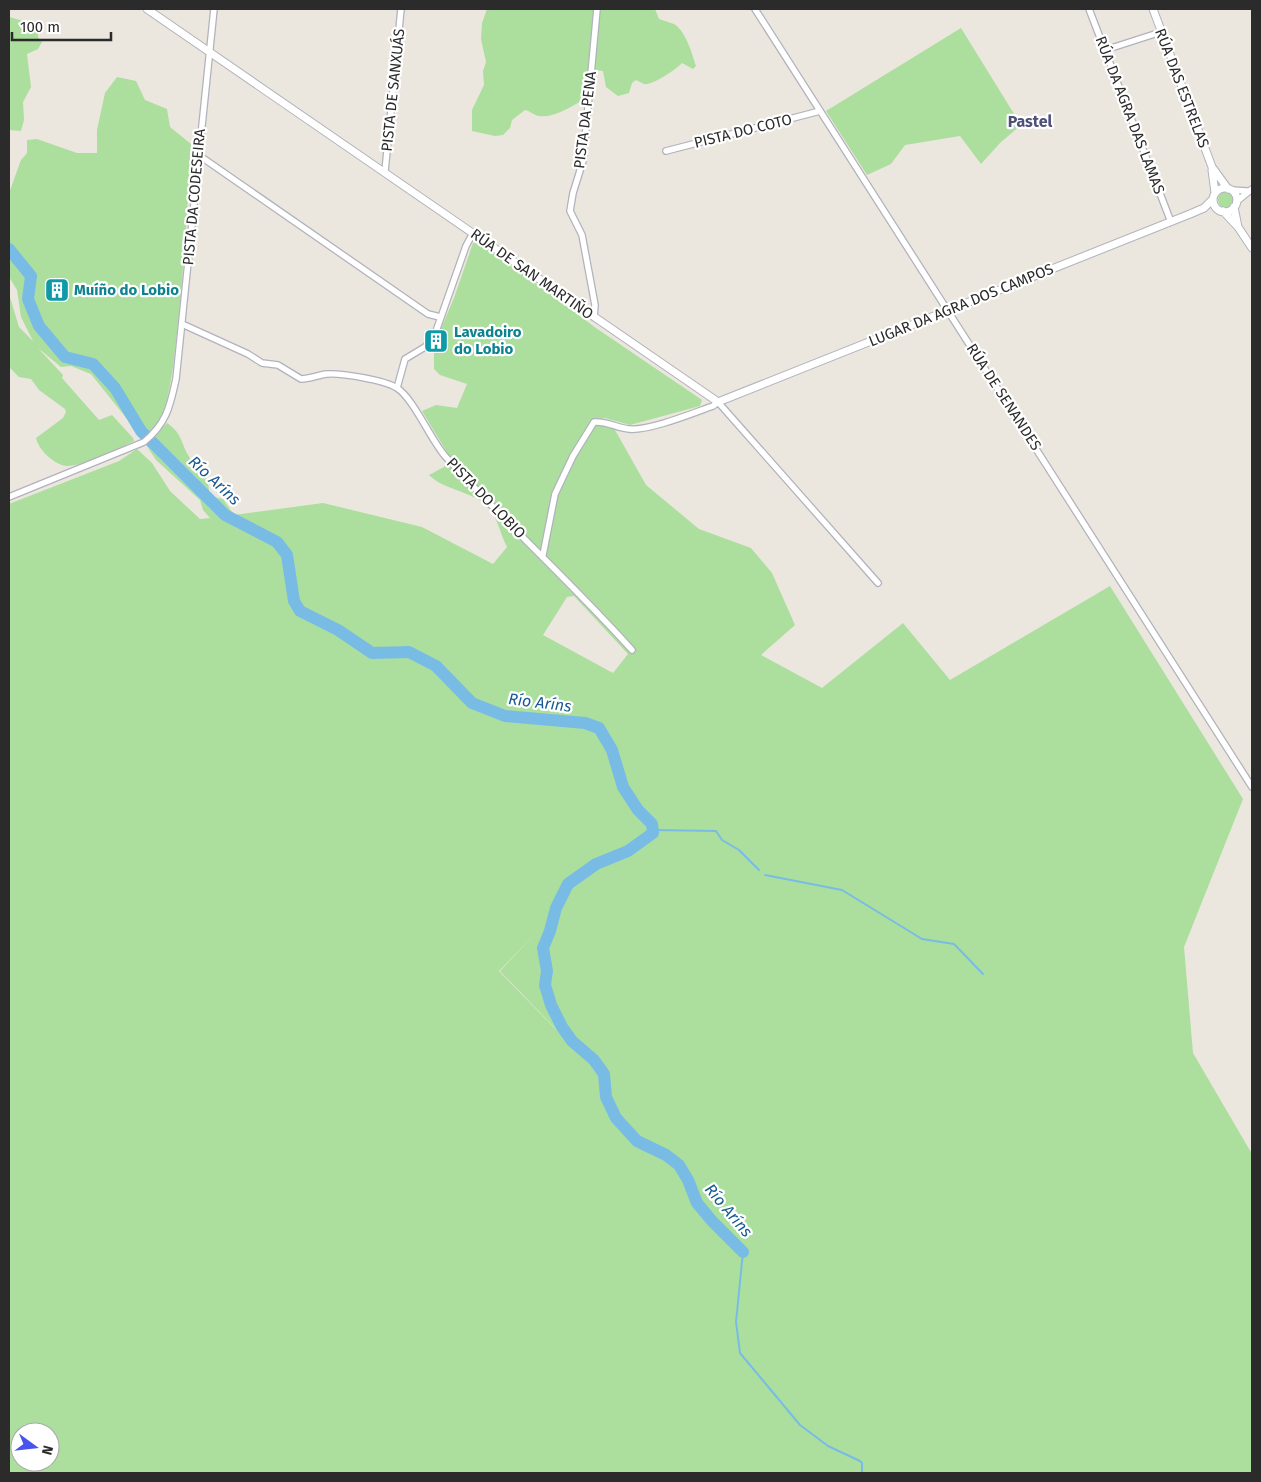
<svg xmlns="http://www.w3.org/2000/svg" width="1261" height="1482" viewBox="0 0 1261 1482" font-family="'Fira Sans',sans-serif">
	<rect width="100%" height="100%" fill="#ebe7de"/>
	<path fill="#acde9e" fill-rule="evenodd" d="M487,9H655L659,19C664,21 669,22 674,24C686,31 692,54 696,66L693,69L682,63C677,69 651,86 644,84C641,83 639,81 636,80L632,83L629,93L618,96L606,87L603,71L595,70L589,82L586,99C572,105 556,118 540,116C535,116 530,111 525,110L512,120L510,128L503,135L495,136L472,131V110L484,85L483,71L486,62L481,39L482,23Z
		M9,17L23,21L38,30V37L42,42L38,49L27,54L31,87L23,102L24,120L21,131L9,130Z
		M961,28L1021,125L1000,143L981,164L960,136L905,145L891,164L867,175L826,111Z
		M117,77L136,81L145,100L167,109L170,127L191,144C188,204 184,264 178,323C174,358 172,392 159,424L164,426L167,423C181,432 181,442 188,455C198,473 210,470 209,496L223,499L234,515L323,503L422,527L493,564L507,547C500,534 498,517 487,506C470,490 445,491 429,475L444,467L448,454L422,411L436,405L457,408L467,384L440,375L434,369V345L454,298L473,243L479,241L596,328L702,400L700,406L630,425L605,418L596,420L615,430L646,485L699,529L751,548L772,573L795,625L761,655L822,688L903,623L950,680L1110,586L1243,799L1184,947L1193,1053L1252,1154V1473H9V504L119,461L137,449L152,463L170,491L200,519L210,518L203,510L200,500L156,460L139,434L91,374L71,366L61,367L38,348L63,375L62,378L99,420L112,415L133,438L134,441C118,449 84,466 67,466C54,465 38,449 36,438L63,418L66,412L65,409L39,390L31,379L19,377L9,367V294L19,327L33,341L21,317L17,290L9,277V193L21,160L27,153V140L37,139L77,153H97V130L105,93ZM574,596L628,654L613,673L543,635L567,597ZM538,931L500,971L606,1081L499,971ZM20,1432H50V1462H20Z
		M1218 200a8 8 0 1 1 16 0a8 8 0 1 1-16 0Z"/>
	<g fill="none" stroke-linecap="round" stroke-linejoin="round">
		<path stroke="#78bce6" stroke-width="2" d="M654,830L716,831L722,840L739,850L759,870
			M765,875L842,890L922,939L954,944L983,974
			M743,1252L736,1322L740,1353L800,1425L828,1446L860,1461L862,1463V1473"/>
		<path stroke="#78bce6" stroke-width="12" d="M9,249L31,276L28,299L39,326L65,357L93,364L115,388L141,431L225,515L277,542L287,555L294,601L300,611L338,630L372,653L409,652L436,666L472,703L505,716L585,723L599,728L612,750L623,787L638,810L652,824L653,833L628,851L596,864L568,884L556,908L550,931L543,948L547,971L545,985L551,1005L562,1027L572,1041L594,1060L604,1074L606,1097L616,1118L637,1141L666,1155L679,1165L688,1180L697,1203L712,1221L743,1252"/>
		<defs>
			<path id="minor" d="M755,9L1252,787
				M1089,9L1171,222
				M1105,50L1161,32
				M666,151L820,111
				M197,154L428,314L440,317
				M385,171L401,9
				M1231,190L1247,191
				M1236,202L1252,189
				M594,317L595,305L582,235L570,211L573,193L583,161L597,9
				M182,324L248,354L262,363L278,365L301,379C310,379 318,375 327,374C342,373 384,380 397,388C413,398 431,440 445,456C505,523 572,583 632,650
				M397,388L405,359L425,347L434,337L466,246L473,233
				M9,497L144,442C167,423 170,406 176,379L214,9
				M543,555L555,494L573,456L594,422C608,421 616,428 629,429C649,431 693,413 713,406L718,402L878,583"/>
			<path id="tertiary" d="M147,9L718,402L1190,214L1204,208L1213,199
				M1153,9L1212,167L1228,189
				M1212,170L1215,193
				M1213 200a12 12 0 1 1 24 0a12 12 0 1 1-24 0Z
				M1234,207L1238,227
				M1223,211L1238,227L1252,248"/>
		</defs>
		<use href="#minor" stroke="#b1b2bd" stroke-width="8"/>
		<use href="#tertiary" stroke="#b1b2bd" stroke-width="9"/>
		<use href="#minor" stroke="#fff" stroke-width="5.5"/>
		<use href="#tertiary" stroke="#fff" stroke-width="7"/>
	</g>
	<defs>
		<symbol id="building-square" viewBox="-11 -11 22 22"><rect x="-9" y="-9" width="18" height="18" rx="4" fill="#0f9aa8" stroke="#fff"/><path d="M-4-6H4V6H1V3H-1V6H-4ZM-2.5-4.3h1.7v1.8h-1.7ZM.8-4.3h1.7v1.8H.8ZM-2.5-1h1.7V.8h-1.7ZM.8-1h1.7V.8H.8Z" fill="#fff"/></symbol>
	</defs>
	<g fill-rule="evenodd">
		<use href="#building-square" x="43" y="276" width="28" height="28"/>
		<use href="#building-square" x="422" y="327" width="28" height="28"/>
	</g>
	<g text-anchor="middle" stroke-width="4.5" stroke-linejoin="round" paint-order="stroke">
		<g font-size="15" fill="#2b2b2b" stroke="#fff">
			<text transform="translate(1182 88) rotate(69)" y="5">RÚA DAS ESTRELAS</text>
			<text transform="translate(393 90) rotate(-84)" y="5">PISTA DE SANXUÁS</text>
			<text transform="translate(1130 115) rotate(69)" y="5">RÚA DA AGRA DAS LAMAS</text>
			<text transform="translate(585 120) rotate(-83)" y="5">PISTA DA PENA</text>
			<text transform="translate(743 131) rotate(-14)" y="5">PISTA DO COTO</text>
			<text transform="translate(194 197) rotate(-85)" y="5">PISTA DA CODESEIRA</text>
			<text transform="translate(532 274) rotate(35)" y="5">RÚA DE SAN MARTIÑO</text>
			<text transform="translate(961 305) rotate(-22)" y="5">LUGAR DA AGRA DOS CAMPOS</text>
			<text transform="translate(1004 397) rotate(57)" y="5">RÚA DE SENANDES</text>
			<text transform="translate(486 498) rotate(46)" y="5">PISTA DO LOBIO</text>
		</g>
		<g font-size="15" font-weight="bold" fill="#0d838f" stroke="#fff" text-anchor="start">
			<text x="74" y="295">Muíño do Lobio</text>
			<text x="454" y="337">Lavadoiro<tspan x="454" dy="17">do Lobio</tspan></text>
		</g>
		<g font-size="16" font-weight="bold" fill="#4e5078" stroke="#fff">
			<text x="1030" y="127">Pastel</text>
		</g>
		<g font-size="16" font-style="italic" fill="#175992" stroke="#fff">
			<text transform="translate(215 480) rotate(43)" y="6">Río Aríns</text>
			<text transform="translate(540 702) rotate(7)" y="6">Río Aríns</text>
			<text transform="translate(729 1210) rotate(50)" y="6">Río Aríns</text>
		</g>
	</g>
	<rect width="1261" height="1482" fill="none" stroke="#2b2b2b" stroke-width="20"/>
	<g transform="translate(35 1447) rotate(105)"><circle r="24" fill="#ffffff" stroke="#aaaaaa"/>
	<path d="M0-4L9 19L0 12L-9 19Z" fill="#4954ed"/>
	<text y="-8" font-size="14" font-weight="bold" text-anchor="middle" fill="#2b2b2b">N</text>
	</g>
	<path d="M12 32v8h99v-8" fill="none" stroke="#2b2b2b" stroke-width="2.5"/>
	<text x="20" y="32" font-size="15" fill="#2b2b2b" stroke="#ffffff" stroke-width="4" paint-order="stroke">100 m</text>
</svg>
